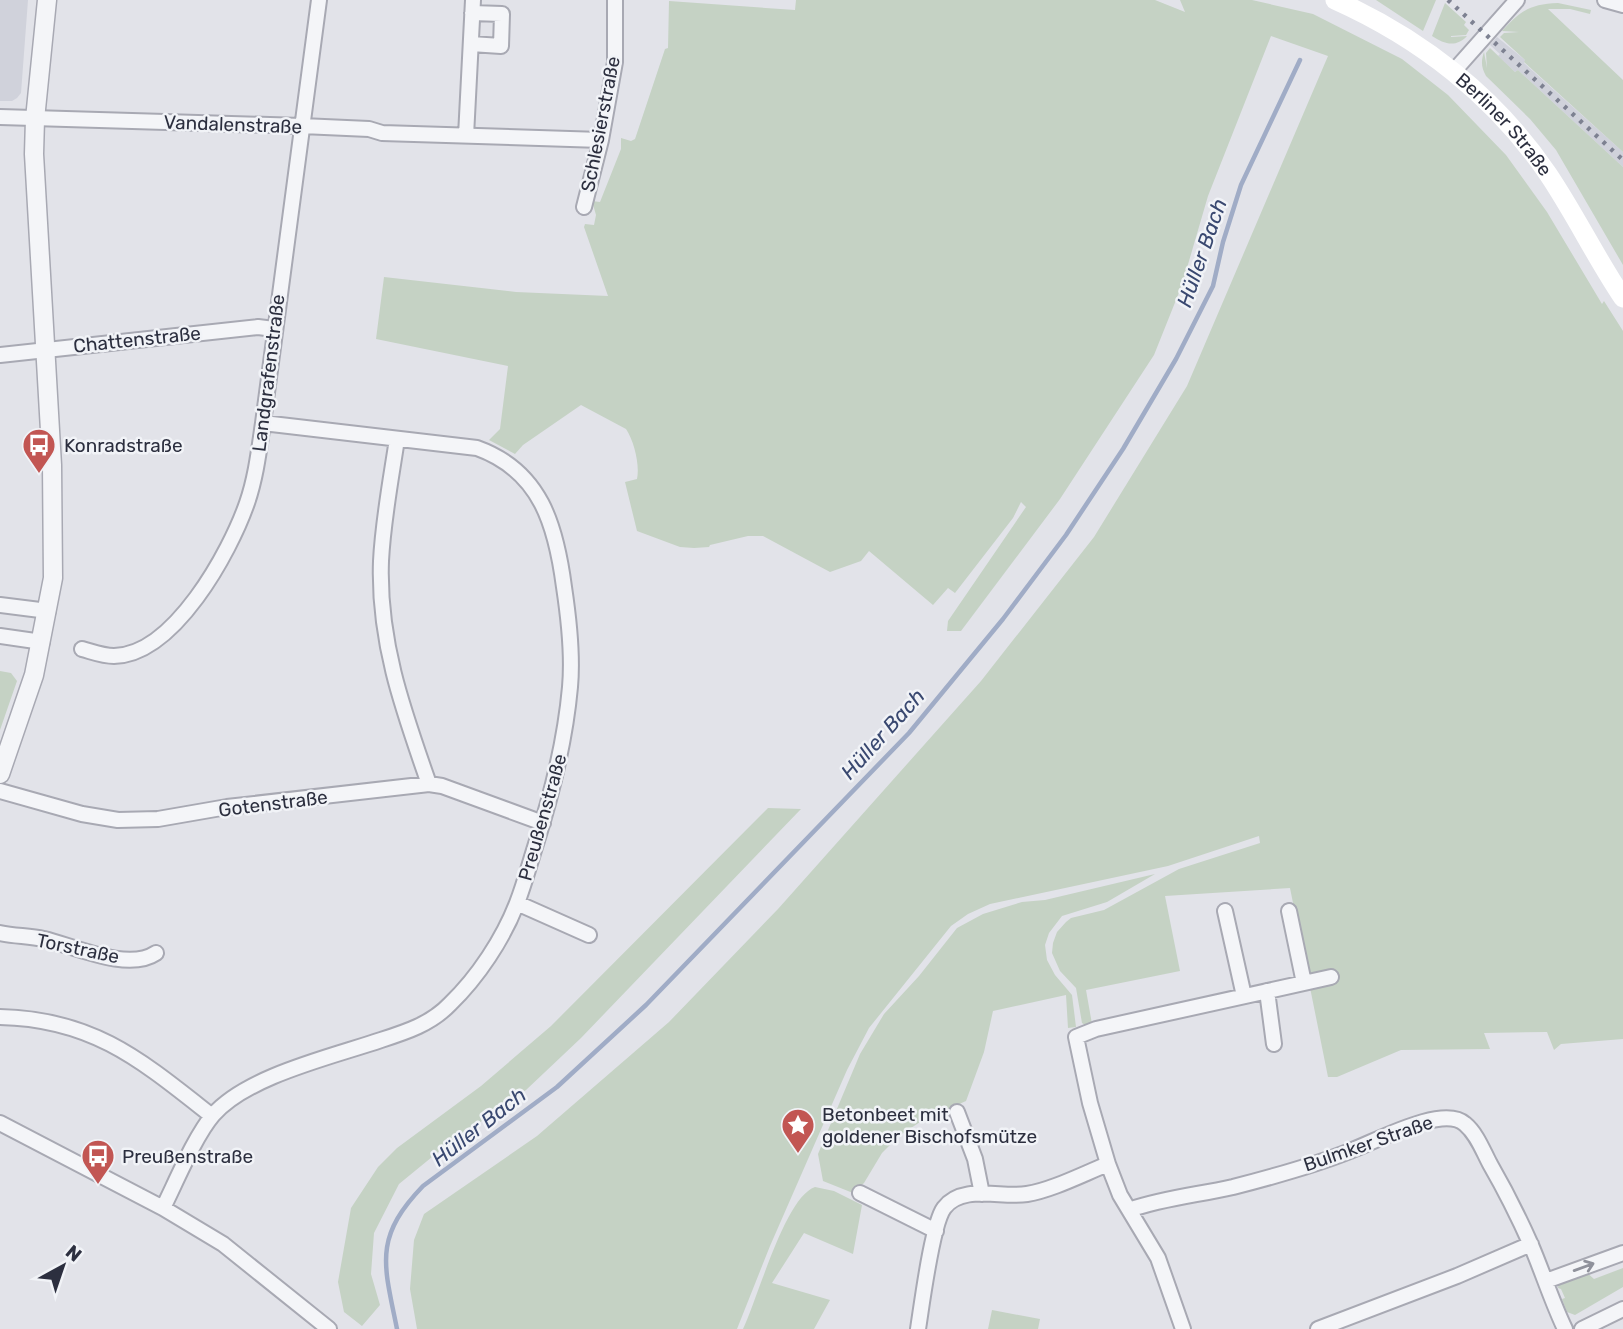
<svg xmlns="http://www.w3.org/2000/svg" width="1623" height="1329" viewBox="0 0 1623 1329" font-family="Rubik,sans-serif">
	<rect width="100%" height="100%" fill="#e2e3e9"/>
	<path fill="#d0d2db" d="M0,0H28L21,93L17,98L12,101H0Z
		M1497,37L1525,60L1524,63L1623,152V167L1518,70L1515,72L1498,56L1500,54L1490,45Z"/>
	<path fill="#c5d2c4" d="M796,0H1155L1185,12L1180,0H1252L1313,14L1402,59L1448,95L1506,155L1547,212L1602,304L1604,301L1623,331V1039L1561,1044L1554,1050L1547,1032L1484,1033L1490,1049L1401,1050L1337,1077H1328L1290,888L1165,896L1180,971L1086,990L1092,1024L1085,1025L1082,1023L1076,988L1060,971L1052,953L1053,943L1057,932L1066,922L1071,918L1104,910L1179,869L1260,843L1259,836L1168,866L990,904L968,914L951,926L869,1028L847,1070L770,1246L737,1329H417L410,1289L414,1240L424,1214L537,1136L669,1022L778,909L981,681L1094,537L1187,386L1328,56L1271,36L1208,196L1182,285L1154,355L1060,499L961,631H947L948,621L1026,507L1021,502L1013,518L955,593L948,588L933,605L869,551L861,561L830,572L763,536H748L710,545L709,547L694,548L680,547L637,531L625,482L637,479C640,465 634,441 626,429L581,405L523,445L515,454L489,440L500,429L508,366L376,339L384,277L516,292L608,296L584,227L585,224L594,225L596,215L592,201L600,202L621,149V138L631,141L635,139L665,49L668,48L669,1L795,10Z
		M1376,0H1436L1423,31Z
		M1445,3L1466,22L1464,25L1469,30L1466,35L1451,36V37L1467,36C1456,48 1444,44 1432,36Z
		M1558,3L1591,10L1590,14L1570,9H1548L1623,80V152L1524,62L1525,60L1500,37L1504,33L1519,32L1502,31C1520,11 1530,4 1558,3Z
		M1490,48L1515,72L1518,70L1623,167V265L1556,150L1530,119L1486,76C1481,67 1481,61 1484,52L1487,68L1486,53Z
		M0,671L11,673L17,681L0,730Z
		M768,808L801,809L581,1038L526,1090L443,1148L399,1184L374,1233L371,1274L380,1305L362,1326L344,1312L338,1282L351,1208L378,1167L397,1148L481,1086L551,1026Z
		M1155,874L1107,902L1062,916L1049,933L1045,945L1047,960L1055,975L1072,995L1076,1027L1068,1028L1066,995L993,1011L984,1052L966,1101L923,1120L899,1136L882,1153L864,1183L853,1193L823,1181L818,1154L860,1054L884,1014L919,976L957,928L983,914L1022,902L1045,900Z
		M815,1187L834,1191L862,1205L853,1254L804,1233L772,1283L830,1300L814,1329H743C758,1298 785,1197 815,1187Z
		M1623,1268V1287L1575,1315L1567,1312L1562,1299L1565,1298L1561,1289L1558,1288L1559,1282L1584,1270L1594,1279Z
		M992,1310L1040,1319L1038,1329H988Z"/>
	<g fill="none" stroke-linecap="round" stroke-linejoin="round">
		<path stroke="#a0acc6" stroke-width="4.5" d="M397,1329C384,1264 373,1238 423,1186L557,1087L646,1005L909,733L1003,619L1066,535L1123,449L1176,359L1213,286L1223,242L1241,185L1300,60"/>
		<defs>
			<path id="minor" d="M1605,0L1623,5
				M471,44L501,46L502,14L472,13
				M1454,71L1517,0
				M0,117L302,126L369,129L382,133L601,140
				M466,136L473,0
				M584,207L601,140L615,62V0
				M0,355L258,327L274,329
				M397,439C391,479 383,520 381,561C378,641 403,710 429,784
				M0,605L48,611
				M0,636L42,642
				M82,649C93,652 103,656 114,656C174,655 230,552 247,503C256,477 259,450 263,423L319,0
				M0,791L82,814L118,820L158,819L227,807L429,784L442,786L543,823
				M517,903L589,935
				M1225,911L1244,996
				M1289,911L1304,983
				M0,933C15,936 29,936 44,939C74,946 128,972 156,953
				M1267,991L1274,1044
				M0,1017C94,1019 142,1061 212,1116
				M957,1112L975,1159L982,1194
				M0,1123L163,1208L223,1244L329,1329
				M860,1193L936,1231
				M163,1208C176,1182 195,1136 213,1115C247,1076 331,1057 381,1040C406,1032 431,1024 450,1004C478,977 503,939 517,903C524,885 529,866 535,847C552,794 565,743 570,687C573,654 569,620 564,587C556,526 541,471 477,448L263,423
				M1129,1210C1163,1198 1198,1195 1233,1187C1272,1177 1313,1166 1350,1151C1375,1142 1443,1104 1465,1124C1477,1134 1483,1151 1490,1164C1505,1190 1519,1218 1531,1245C1543,1273 1552,1302 1565,1329
				M1546,1281L1623,1253
				M918,1329C922,1304 932,1224 944,1208C962,1184 1001,1198 1027,1194C1052,1190 1083,1174 1108,1164
				M1183,1329L1158,1258L1120,1195L1108,1164L1090,1103L1076,1037L1096,1029L1331,977
				M1318,1329L1457,1276L1531,1244
				M1582,1329L1623,1309"/>
			<path id="tertiary" d="M0,774L34,675L53,578L52,465L34,154L35,119L47,0"/>
		</defs>
		<use href="#minor" stroke="#a8a9b3" stroke-width="18"/>
		<use href="#tertiary" stroke="#a8a9b3" stroke-width="21"/>
		<use href="#minor" stroke="#f4f5f8" stroke-width="14"/>
		<use href="#tertiary" stroke="#f4f5f8" stroke-width="18"/>
		<path stroke="#fff" stroke-width="19" id="s1" d="M1335,0C1420,38 1495,96 1548,174C1575,214 1596,258 1623,298"/>
		<path stroke="#7d8191" stroke-width="4.5" stroke-dasharray="3.5 7" stroke-linecap="butt" d="M1448,0L1623,160"/>
	</g>
	<defs><path id="oneway-shaft" d="M-6 0H5M1.5-3L5.5 0L1.5 3" fill="none" stroke-width="1.6" stroke-linecap="round" stroke-linejoin="round" transform="scale(1.75)"/></defs>
	<use stroke="#90929c" href="#oneway-shaft" transform="translate(1584 1267) rotate(-20)"/>
	<defs>
		<symbol id="bus-pin" viewBox="-11 -11 22 30"><path d="M0 17L-7.5 6A9.5 9.5 0 1 1 7.5 6Z" fill="#c25653" stroke="#f1f3f7"/><path d="M-5-6H5V4H4V6H2V4H-2V6H-4V4H-5ZM-3.5-4V0h7V-4ZM-3.5 1.2v1.5H-2V1.2ZM2 1.2v1.5H3.5V1.2Z" fill="#fff"/></symbol>
		<symbol id="sight-pin" viewBox="-11 -11 22 30"><path d="M0 17L-7.5 6A9.5 9.5 0 1 1 7.5 6Z" fill="#c25653" stroke="#f1f3f7"/><path d="M0-6L1.8-2.2L6-1.7L2.9 1.2L3.7 5.4L0 3.3L-3.7 5.4L-2.9 1.2L-6-1.7L-1.8-2.2Z" fill="#fff"/></symbol>
	</defs>
	<g fill-rule="evenodd">
		<use href="#bus-pin" x="20" y="426" width="38" height="52"/>
		<use href="#sight-pin" x="779" y="1106" width="38" height="52"/>
		<use href="#bus-pin" x="79" y="1137" width="38" height="52"/>
	</g>
	<g text-anchor="middle" stroke-width="5" stroke-linejoin="round" paint-order="stroke">
		<g font-size="19" fill="#2c2f3f" stroke="#f1f3f7">
			<text transform="translate(233 124) rotate(2)" y="7">Vandalenstraße</text>
			<text transform="translate(600 124) rotate(-79)" y="7">Schlesierstraße</text>
			<text dy="7" stroke="none"><textPath href="#s1" startOffset="212">Berliner Straße</textPath></text>
			<text transform="translate(137 339) rotate(-6)" y="7">Chattenstraße</text>
			<text transform="translate(268 373) rotate(-83)" y="7">Landgrafenstraße</text>
			<text transform="translate(273 803) rotate(-7)" y="7">Gotenstraße</text>
			<text transform="translate(542 817) rotate(-74)" y="7">Preußenstraße</text>
			<text transform="translate(78 948) rotate(12)" y="7">Torstraße</text>
			<text transform="translate(1368 1143) rotate(-19)" y="7">Bulmker Straße</text>
		</g>
		<g font-size="19" fill="#2c2f3f" stroke="#f1f3f7" text-anchor="start">
			<text x="64" y="452">Konradstraße</text>
			<text x="822" y="1121">Betonbeet mit<tspan x="822" dy="22">goldener Bischofsmütze</tspan></text>
			<text x="122" y="1163">Preußenstraße</text>
		</g>
		<g font-size="21" font-style="italic" fill="#394870" stroke="#f1f3f7">
			<text transform="translate(1202 253) rotate(-71)" y="7">Hüller Bach</text>
			<text transform="translate(883 734) rotate(-48)" y="7">Hüller Bach</text>
			<text transform="translate(479 1127) rotate(-38)" y="7">Hüller Bach</text>
		</g>
	</g>
	<g transform="translate(63 1266) rotate(40)" stroke="#f1f3f7" stroke-width="5" paint-order="stroke">
	<path d="M0-5L12 26L0 18L-12 26Z" fill="#2c2f3f"/>
	<text y="-10" font-size="19" font-weight="bold" text-anchor="middle" fill="#2c2f3f">N</text>
	</g>
</svg>
